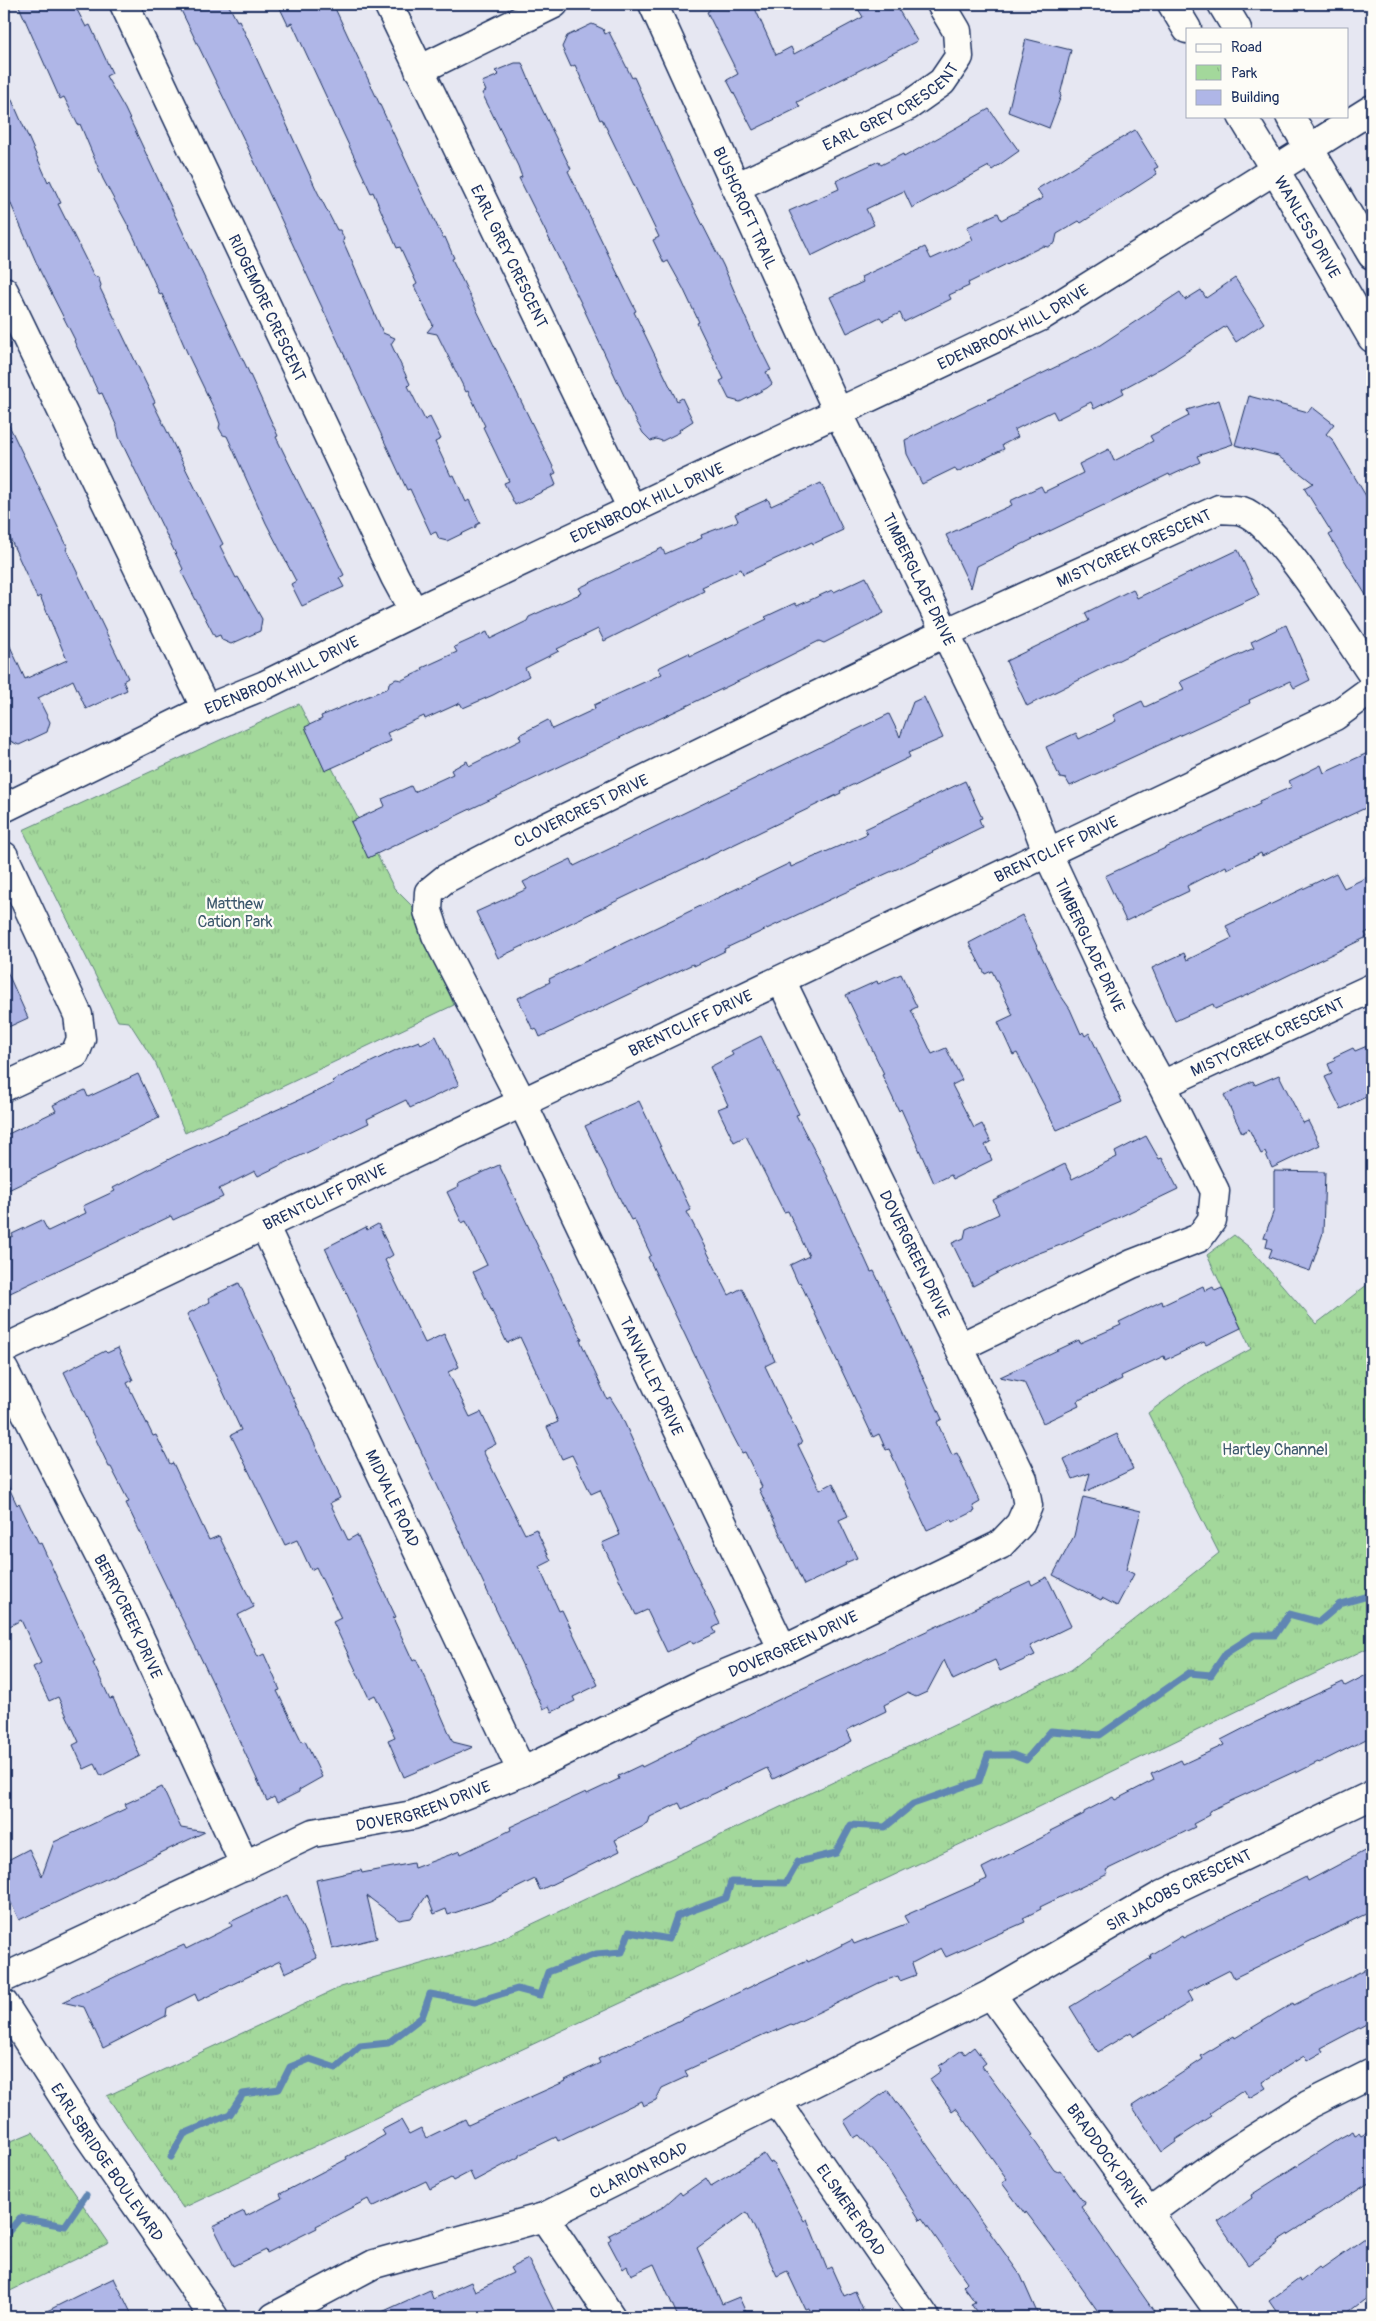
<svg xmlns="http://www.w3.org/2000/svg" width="1376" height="2321" viewBox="0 0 1376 2321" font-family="Pangolin,sans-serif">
	<defs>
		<pattern id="park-tufts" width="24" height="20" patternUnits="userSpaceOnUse" patternTransform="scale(1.25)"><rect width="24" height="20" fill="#a3d89b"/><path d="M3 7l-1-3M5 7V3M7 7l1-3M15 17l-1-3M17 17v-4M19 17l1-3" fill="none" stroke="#8cba88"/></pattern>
	</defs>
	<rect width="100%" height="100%" fill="#e6e7f2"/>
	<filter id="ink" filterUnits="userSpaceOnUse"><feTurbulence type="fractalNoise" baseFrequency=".02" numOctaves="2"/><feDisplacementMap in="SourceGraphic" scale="10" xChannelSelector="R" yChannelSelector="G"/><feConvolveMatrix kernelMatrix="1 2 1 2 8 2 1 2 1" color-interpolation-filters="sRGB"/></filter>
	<g filter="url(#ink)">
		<path fill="url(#park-tufts)" stroke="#5f847c" d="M299,704L394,888L414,908L454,1005L185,1133L156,1064L129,1022L118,1021L23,830Z
			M1234,1235L1249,1247L1316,1324L1372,1281V1646L1014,1819L183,2208L107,2096L341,1987L490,1944L1071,1670L1219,1553L1148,1413L1188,1383L1251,1349L1207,1255Z
			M33,2132L109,2243L4,2294V2144Z"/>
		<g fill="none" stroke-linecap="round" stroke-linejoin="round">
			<path stroke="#6186b3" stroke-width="7" d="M171,2157L184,2134L230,2114L243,2094L279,2089L290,2067L310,2059L336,2068L360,2046L388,2043L422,2017L430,1994L475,2002L517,1989L540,1995L548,1972L596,1954L622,1952L629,1932L669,1939L677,1916L726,1898L731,1882L786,1883L798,1862L836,1853L851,1825L885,1827L913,1804L979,1781L988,1755H1013L1026,1760L1051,1731L1100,1735L1189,1673L1211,1675L1226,1653L1254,1635H1275L1289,1614L1319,1622L1340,1604L1372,1595
				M4,2237L20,2218L65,2226L86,2195"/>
		</g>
		<path fill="#afb6e7" stroke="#1b2f5e" d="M18,4H74L86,27L90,25L112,73L106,76L125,109L246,366L278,436L276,437L344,575L339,578L344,587L302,606L291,584L296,581L266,523L227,436L223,435L219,428L220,424L216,413L189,357L162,294L160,295L132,233L103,179L80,124L78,125L64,97L60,99Z
			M178,4H228L237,21L239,20L317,191L337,230H340L344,238L343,241L383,333L395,338L391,344L410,384L408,386L425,420L430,417L441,439L435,442L451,476L454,475L466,502L469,500L480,523L476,525V527L447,541L439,539L436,532L431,534L410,489L407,490L248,148Z
			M278,4H333L415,180L443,238L445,237L454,258L452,259L556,473L552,475L556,485L515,505L504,483L509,481L483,427L485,426L468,391L466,392L437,334L427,332L433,325L414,286L417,284L400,247L397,248L373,192L371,193L292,23L288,25Z
			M707,4H753L776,55L791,47L794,54L863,17L855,4H895L917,41L797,102L800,107L753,130L727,80L738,74L707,12L710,10Z
			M592,24L603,29L605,34L609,32L632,78L634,77L685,190L723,265L756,342H757L771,370L766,372L772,384L767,388L740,402L729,399L720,381L724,379L697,323L699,322L683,288L668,261L664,263L653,240L659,237L618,152L602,119L600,120L575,65L571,67L562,47L567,36Z
			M1026,39L1071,50L1060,95L1061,96L1049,128L1008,112Z
			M515,63H522L538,101L571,169L568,171L625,289L636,311L634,312L677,401L682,398L693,421L679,430L680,432L662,441L656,439L651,441L643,433L634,417L581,303L519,178L522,177L518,166L482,93L486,91L482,82L499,75L495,71Z
			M4,82L48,182L50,180L61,203L58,204L94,276L98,277L101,285L100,288L155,402L153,403L223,544L220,546L236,578L238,577L262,619L260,631L231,644L222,640L220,635L215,637L181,571L183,569L119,437L117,427L102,393L99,394L74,341L75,340L40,271L4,188Z
			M989,109L1019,151L992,170L989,166L912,208L904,191L866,209L874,225L811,256L789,211L839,189L836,181L879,161L881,165L903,154L904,157Z
			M1135,130L1158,167L1154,169L1157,174L1081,223L1079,221L1057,234L1055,243L1048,247L1043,246L968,283L969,286L949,295L951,299L904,322L900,313L883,321L880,317L847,333L830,297L863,282L861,277L925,247L931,259L973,240L967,227L998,213L1001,220L1043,198L1037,189Z
			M1235,278L1264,323L1236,342L1226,326L1163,367L1122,389L1124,393L1094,409L1091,402L1057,419L1053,411L1014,430L1018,437L1002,445L1004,449L957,472L955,468L922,484L907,454L905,440L1097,347L1180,292L1185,300L1201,290L1206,298Z
			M1249,396L1308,412L1312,407L1334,424L1326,434L1332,439L1372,506V605L1329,535L1332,533L1304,488L1313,483L1278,456L1235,445Z
			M1219,400L1233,444L1197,456L1200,462L1170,476L1169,474L1104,506V505L977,566L971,588L946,535L1012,505L1010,501L1041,486L1044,492L1083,473L1079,464L1109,449L1114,461L1153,441L1150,436L1189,416L1187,410Z
			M4,415L68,548L66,549L128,678L123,681L127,690L86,709L73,680L38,698L50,722L47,732L19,745L10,741L4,728V633L25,679L67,660L40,596L37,598L4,525Z
			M821,483L843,530L813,544L812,542L743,574L741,569L702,587L704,591L604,641L598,629L557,649L559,651L525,668L529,676L493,695L463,708L460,703L425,719L424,716L387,733L391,741L325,771L305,727L322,719L321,716L388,688L389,683L396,679L402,680L423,670L422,668L457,652L454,647L487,632L490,639L527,621L529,617L582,593L579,588L662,548L665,554L702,538L701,535L738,521L735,514L768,499L771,506Z
			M1238,550L1259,595L1123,658L1027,706L1006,661L1089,621L1085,613L1133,589L1137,598Z
			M866,577L884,613L824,643L819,641L745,678L368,858L351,822L385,806L382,799L411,786L414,792L453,774L451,770L467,761L469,766L521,740L519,735L548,720L552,729L595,709L594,705L662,674L658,668L689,653L690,656L767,619L765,617L795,603L797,606L832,590L834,592Z
			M1286,625L1310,680L1294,688L1290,681L1249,700L1250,703L1070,786L1066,779L1060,778L1046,747L1076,733L1079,739L1116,721L1113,715L1142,701L1145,707L1184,689L1180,682L1254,648L1251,642Z
			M924,697L943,738L908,753L910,757L840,791L841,793L498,958L476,912L527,889L523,882L571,859L574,866L889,714L900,737L913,702Z
			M1372,751V805L1262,856L1261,853L1227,869L1226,866L1187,886L1189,891L1126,921L1105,876L1260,804L1259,801L1292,787L1289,781L1321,765L1324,773Z
			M965,781L982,818L979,819L982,827L933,851L934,852L833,898L724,949L725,951L694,966L693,964L540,1037L537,1030L532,1028L518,998L550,982L549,979L790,863L791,867L867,834L865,829Z
			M1336,873L1344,888L1372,875V930L1365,933L1367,937L1256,991L1215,1009L1213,1004L1175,1021L1152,968L1184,953L1187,960L1232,938L1226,926Z
			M1022,915L1059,993L1070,1009L1081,1034L1083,1032L1085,1036L1089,1033L1122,1102L1057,1130L1017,1053L1013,1055L998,1022L1013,1015L992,971L985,974L969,943Z
			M4,965L28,1018L4,1029Z
			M901,974L917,1007L911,1010L932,1054L946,1048L962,1080L952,1085L974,1128L982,1124L991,1142L985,1145L992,1160L953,1179L951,1175L934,1183L901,1109L899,1111L882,1075L884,1074L846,995L877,981L878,984Z
			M436,1036L459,1085L410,1108L406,1100L367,1119L369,1123L258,1176L255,1171L219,1189L223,1197L173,1220L171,1216L4,1296V1240L13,1236L12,1234L42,1220L48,1231L86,1213L83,1206L115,1191L113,1188L185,1151L303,1098L334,1083L332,1081L398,1049L419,1041L421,1044Z
			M761,1036L799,1114L796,1115L827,1175L871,1272L874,1271L883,1290L942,1419L937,1422L952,1455L957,1453L980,1502L973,1506L975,1511L953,1522L952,1519L927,1530L889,1449L886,1450L879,1434L873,1437L800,1282L798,1283L790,1265L809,1256L788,1211L784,1212L746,1136L734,1142L718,1109L728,1105L710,1067L733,1055L731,1051Z
			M1372,1044V1094L1341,1109L1325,1077L1332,1074L1328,1064L1335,1061L1334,1057L1353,1048L1355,1051Z
			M138,1074L159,1118L4,1192V1136L56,1111L53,1105L85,1090L88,1097Z
			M1279,1075L1303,1123L1308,1121L1320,1145L1272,1168L1265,1152L1261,1154L1249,1129L1242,1133L1224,1095L1253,1081L1255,1085Z
			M639,1101L691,1210L687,1212L729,1295L742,1288L757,1321L775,1361L765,1366L802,1443L798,1445L820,1490L833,1483L848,1516L839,1520L857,1558L845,1563L846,1565L804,1585L759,1489L762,1487L745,1452L742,1453L731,1432L648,1257L651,1255L634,1219L631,1220L622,1203L585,1126Z
			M1146,1136L1159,1159L1162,1158L1178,1189L1063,1244L1026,1258L973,1286L952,1243L964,1238L966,1229L999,1214L993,1200L1065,1164L1072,1179L1117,1157L1115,1152Z
			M499,1165L582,1339L580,1340L607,1399L610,1397L620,1413L661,1503L720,1624L713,1628L716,1633L693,1644L691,1641L667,1652L647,1610L636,1615L602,1543L620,1535L600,1490L591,1494L572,1455L562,1459L547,1427L558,1422L541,1382L520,1337L507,1343L473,1272L487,1265L466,1221L462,1223L447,1192L459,1186L458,1184Z
			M1274,1171L1325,1172L1323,1233L1310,1271L1269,1257L1272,1249L1266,1247L1268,1239L1264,1238L1274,1210Z
			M378,1224L393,1255L385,1260L425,1343L444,1334L459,1367L448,1372L470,1417L481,1412L496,1444L483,1451L525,1534L536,1529L551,1561L539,1567L559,1611L562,1610L598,1685L573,1697L575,1701L552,1712L549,1706L543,1709L325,1248L366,1227L367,1230Z
			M239,1283L340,1498L330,1503L348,1540L357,1535L396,1617L393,1618L413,1661L416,1659L426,1680L453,1742L473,1747L404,1777L388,1740L395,1737L375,1695L369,1698L333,1622L341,1618L316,1567L311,1570L297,1540L285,1545L231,1435L241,1430L187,1314L210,1302L208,1298Z
			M1203,1286L1205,1291L1213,1287L1215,1291L1222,1288L1241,1328L1206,1345L1204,1342L1165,1360L1164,1356L1121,1376L1122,1379L1077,1401L1079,1406L1043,1423L1024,1382L1000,1377L1079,1340L1080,1343L1121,1325L1119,1322L1162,1301L1163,1305Z
			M118,1348L133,1380L127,1383L153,1436L156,1435L170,1464L173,1463L209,1540L219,1536L254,1607L238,1615L258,1657L264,1654L280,1690L277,1691L302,1742L305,1741L322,1777L299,1790V1792L277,1803L274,1797L267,1801L211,1679L126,1503L129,1502L111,1467H109L64,1372L105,1351L107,1353Z
			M1117,1434L1133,1469L1085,1492L1090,1473L1073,1479L1064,1459Z
			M4,1477L17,1505L19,1503L39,1544L41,1543L95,1662L93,1663L110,1699L113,1698L140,1756L101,1776L95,1764L84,1769L73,1745L79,1742L58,1697L49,1701L33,1667L41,1663L21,1620L4,1629Z
			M1083,1497L1141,1511L1126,1570L1134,1574L1117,1606L1102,1598L1101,1600L1053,1575L1074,1536Z
			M1047,1577L1071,1626L1030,1646L1035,1655L1000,1671L995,1660L953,1680L944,1660L927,1692L916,1697L907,1693L884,1705L886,1711L847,1730L852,1741L773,1779L767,1768L682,1809L679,1803L650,1817L648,1824L615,1840L620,1851L540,1890L535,1879L490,1901L448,1915L446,1909L434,1914L427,1895L411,1918L399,1920L367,1896L377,1938L332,1949L316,1880L361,1870L362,1873L413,1863L414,1868L460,1851L461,1854L511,1830L510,1827L586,1792L587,1794L619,1779L618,1776L641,1765L642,1767L782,1698L959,1616L1012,1591L1011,1590L1030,1581L1032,1585Z
			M1372,1672V1736L1319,1763L1318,1762L1296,1773V1771L1209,1811L1210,1815L1193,1824L1195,1827L1106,1870L1108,1874L1040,1907L1041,1909L1023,1918L1025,1922L946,1957L941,1948L912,1963L916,1975L900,1981L898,1976L879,1983L792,2025L791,2024L768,2034L767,2033L685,2071L688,2076L662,2088L656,2100L643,2106L641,2101L558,2141L556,2137L519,2155V2157L474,2181L470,2172L453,2181L451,2178L430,2189L426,2181L372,2207L368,2199L316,2226L317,2228L267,2253L266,2250L233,2266L213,2226L244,2211L246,2216L282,2198L280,2194L347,2159L346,2157L385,2135L382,2130L401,2120L409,2134L421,2128L426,2138L465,2119L468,2125L566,2081L565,2080L600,2063L598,2059L807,1960L808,1962L852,1940L854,1944L908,1923L904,1916L987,1879L982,1868L1051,1833L1050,1831L1084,1814V1812L1113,1797L1115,1800L1154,1780L1151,1774L1181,1760L1183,1764L1224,1745L1221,1740L1256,1722L1343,1682L1345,1686Z
			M162,1787L181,1828L205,1832L19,1920L4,1888V1862L29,1849L42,1876L54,1842L127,1808L125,1804Z
			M1372,1847V1911L1234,1978L1230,1970L1187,1992L1192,2001L1134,2036L1131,2032L1098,2052L1070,2007L1151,1958L1150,1955L1182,1936L1183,1938L1306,1877L1308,1881Z
			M287,1895L317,1958L285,1973L280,1961L198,2001L195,1994L167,2008L166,2016L103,2048L84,2007L62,2002L159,1956L184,1945L186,1949L232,1926L230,1922Z
			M1372,1966V2021L1321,2048L1323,2052L1307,2061L1304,2056L1262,2082L1266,2088L1249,2098L1244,2090L1210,2113L1212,2116L1175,2140L1176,2142L1162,2152L1132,2106L1203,2059L1201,2056L1234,2036L1235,2038L1293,2003L1294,2005Z
			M974,2047L986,2063L982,2066L1033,2135L1031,2136L1054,2169L1058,2171L1060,2170L1085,2204L1081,2207L1158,2317H1102L1054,2249L1026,2212L1025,2214L1002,2183L1007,2179L956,2108L952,2111L930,2079L941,2071L939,2066L962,2050L965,2054Z
			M888,2090L1021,2276L1039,2317H980L971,2304L975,2302L963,2286L967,2282L922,2218L920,2220L883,2162L859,2135L854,2138L844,2121Z
			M1372,2130V2181L1278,2241L1279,2243L1248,2265L1218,2222L1252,2198L1251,2195L1340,2138L1353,2131L1355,2135L1359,2133L1361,2136Z
			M764,2154L770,2163L772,2162L804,2221L807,2219L827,2269L831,2267L844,2296L855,2291L863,2309L858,2311L860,2317H813L809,2308L805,2309L787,2271L777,2276L747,2212L697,2248L722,2304L739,2297L748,2317H678L654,2264L631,2275L627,2266L623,2269L608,2241L611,2239L609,2235L663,2207L680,2192L682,2195L706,2178L711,2186Z
			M1372,2233V2294L1342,2317H1280L1269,2301L1299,2279L1300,2282L1319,2267L1321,2269Z
			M528,2259L554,2311L540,2317H371L430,2290L433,2299L471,2282L475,2291L513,2273L510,2268Z
			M114,2278L133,2317H35L81,2294Z"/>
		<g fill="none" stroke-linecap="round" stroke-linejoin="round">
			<defs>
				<g id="minor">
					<path id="s1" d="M124,4L395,577L414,612"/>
					<path id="s2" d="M388,4L632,509"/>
					<path id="s3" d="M653,4L838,412L1031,809L1047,852L1120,1009L1162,1085L1215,1191L1212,1220L1199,1238L1132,1264L960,1347"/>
					<path d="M419,70L554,4"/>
					<path id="s4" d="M736,187L908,106L942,82L959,57L957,31L941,4"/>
					<path d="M4,291L206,709"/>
					<path d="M4,856L78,1015L81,1039L75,1054L4,1087"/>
					<path id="s5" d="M1162,1085L1372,988"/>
					<path id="s6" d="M264,1225L522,1772"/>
					<path id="s7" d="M4,1349L1335,716L1372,689"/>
					<path id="s8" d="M4,1370L127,1610L245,1866"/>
					<path id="s9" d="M783,1650L522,1102L436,935L428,911L429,892L445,879L524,838L945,633L1219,509C1226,510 1235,509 1242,511C1276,521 1349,641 1372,674"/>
					<path id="s10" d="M4,1978L313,1833L413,1815L522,1772L703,1683L783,1650L1000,1545L1020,1524L1028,1506L1023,1479L781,980"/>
					<path id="s11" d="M991,1994L1223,2317"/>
					<path id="s12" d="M777,2102L925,2317"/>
					<path d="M1149,2213L1224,2158L1308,2105L1372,2073"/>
					<path d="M544,2217L611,2317"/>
					<path id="s13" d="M274,2317L374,2264L544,2217L991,1994L1162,1895L1372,1795"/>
				</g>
				<g id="tertiary">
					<path id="s14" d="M4,808L206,709L265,685L414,612L1040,317L1372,109"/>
					<path id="s15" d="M4,2004L87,2134L214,2317"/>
				</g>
				<g id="secondary">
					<path d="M1172,4L1187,29"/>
					<path d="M1222,4L1237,29"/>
					<path id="s16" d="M1242,116L1275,170L1372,338"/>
					<path d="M1290,116L1372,255"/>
				</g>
			</defs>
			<use href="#minor" stroke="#1b2f5e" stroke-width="31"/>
			<use href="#tertiary" stroke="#1b2f5e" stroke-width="31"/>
			<use href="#secondary" stroke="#1b2f5e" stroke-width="31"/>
			<use href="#minor" stroke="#fdfcf7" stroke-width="28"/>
			<use href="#tertiary" stroke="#fdfcf7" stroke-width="28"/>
			<use href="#secondary" stroke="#fdfcf7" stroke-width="28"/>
		</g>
	</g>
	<g text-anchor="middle" stroke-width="4.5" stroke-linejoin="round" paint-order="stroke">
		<g font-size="16" fill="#1b2f5e" stroke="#fdfcf7">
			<text dy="6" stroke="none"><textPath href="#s4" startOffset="175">EARL GREY CRESCENT</textPath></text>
			<text dy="6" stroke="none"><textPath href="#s3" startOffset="224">BUSHCROFT TRAIL</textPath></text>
			<text dy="6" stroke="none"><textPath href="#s16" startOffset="129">WANLESS DRIVE</textPath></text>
			<text dy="6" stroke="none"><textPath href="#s2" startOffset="280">EARL GREY CRESCENT</textPath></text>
			<text dy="6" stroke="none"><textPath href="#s1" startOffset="336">RIDGEMORE CRESCENT</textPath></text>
			<text dy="6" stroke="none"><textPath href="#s14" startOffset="1118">EDENBROOK HILL DRIVE</textPath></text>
			<text dy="6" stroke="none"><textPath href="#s14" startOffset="712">EDENBROOK HILL DRIVE</textPath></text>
			<text dy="6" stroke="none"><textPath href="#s9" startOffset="1624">MISTYCREEK CRESCENT</textPath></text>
			<text dy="6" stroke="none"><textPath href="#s3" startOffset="634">TIMBERGLADE DRIVE</textPath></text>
			<text dy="6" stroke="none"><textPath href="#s14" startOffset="308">EDENBROOK HILL DRIVE</textPath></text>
			<text dy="6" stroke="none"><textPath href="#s9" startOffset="1012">CLOVERCREST DRIVE</textPath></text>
			<text dy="6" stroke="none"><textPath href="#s7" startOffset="1165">BRENTCLIFF DRIVE</textPath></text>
			<text dy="6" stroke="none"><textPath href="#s3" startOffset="1038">TIMBERGLADE DRIVE</textPath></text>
			<text dy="6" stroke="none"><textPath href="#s7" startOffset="760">BRENTCLIFF DRIVE</textPath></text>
			<text dy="6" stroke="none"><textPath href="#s5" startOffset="116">MISTYCREEK CRESCENT</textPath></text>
			<text dy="6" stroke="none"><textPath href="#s7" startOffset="355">BRENTCLIFF DRIVE</textPath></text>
			<text transform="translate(915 1254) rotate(64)" y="6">DOVERGREEN DRIVE</text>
			<text transform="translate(652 1376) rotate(65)" y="6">TANVALLEY DRIVE</text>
			<text dy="6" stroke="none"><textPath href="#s6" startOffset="302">MIDVALE ROAD</textPath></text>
			<text dy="6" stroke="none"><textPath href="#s8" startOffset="276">BERRYCREEK DRIVE</textPath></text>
			<text dy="6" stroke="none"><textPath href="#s10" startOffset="860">DOVERGREEN DRIVE</textPath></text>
			<text dy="6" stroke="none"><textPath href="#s10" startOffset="455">DOVERGREEN DRIVE</textPath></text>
			<text dy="6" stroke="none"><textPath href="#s13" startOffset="1004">SIR JACOBS CRESCENT</textPath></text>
			<text dy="6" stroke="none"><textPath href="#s11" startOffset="199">BRADDOCK DRIVE</textPath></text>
			<text dy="6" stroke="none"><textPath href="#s15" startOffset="189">EARLSBRIDGE BOULEVARD</textPath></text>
			<text dy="6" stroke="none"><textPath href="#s13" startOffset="395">CLARION ROAD</textPath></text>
			<text dy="6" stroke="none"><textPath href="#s12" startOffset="131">ELSMERE ROAD</textPath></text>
		</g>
		<g font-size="16" fill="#3d596d" stroke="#fdfcf7">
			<text x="235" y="909">Matthew<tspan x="235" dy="18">Cation Park</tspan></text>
			<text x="1275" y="1455">Hartley Channel</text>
		</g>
	</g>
	<rect width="1376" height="2321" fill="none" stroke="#fdfcf7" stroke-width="20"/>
	<rect x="10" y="10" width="1356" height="2301" fill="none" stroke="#1b2f5e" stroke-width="2" filter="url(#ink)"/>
	<rect x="1186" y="28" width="162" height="90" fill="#fdfcf7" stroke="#a3aaba"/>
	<rect x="1196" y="44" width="25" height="8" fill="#fdfcf7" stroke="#a3aaba"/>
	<text x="1231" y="52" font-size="15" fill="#1b2f5e">Road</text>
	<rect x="1196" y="65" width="25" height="15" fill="url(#park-tufts)" stroke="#a3aaba"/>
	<text x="1231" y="78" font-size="15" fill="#1b2f5e">Park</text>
	<rect x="1196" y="90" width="25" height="15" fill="#afb6e7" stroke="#a3aaba"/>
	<text x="1231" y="102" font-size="15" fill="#1b2f5e">Building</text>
</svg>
